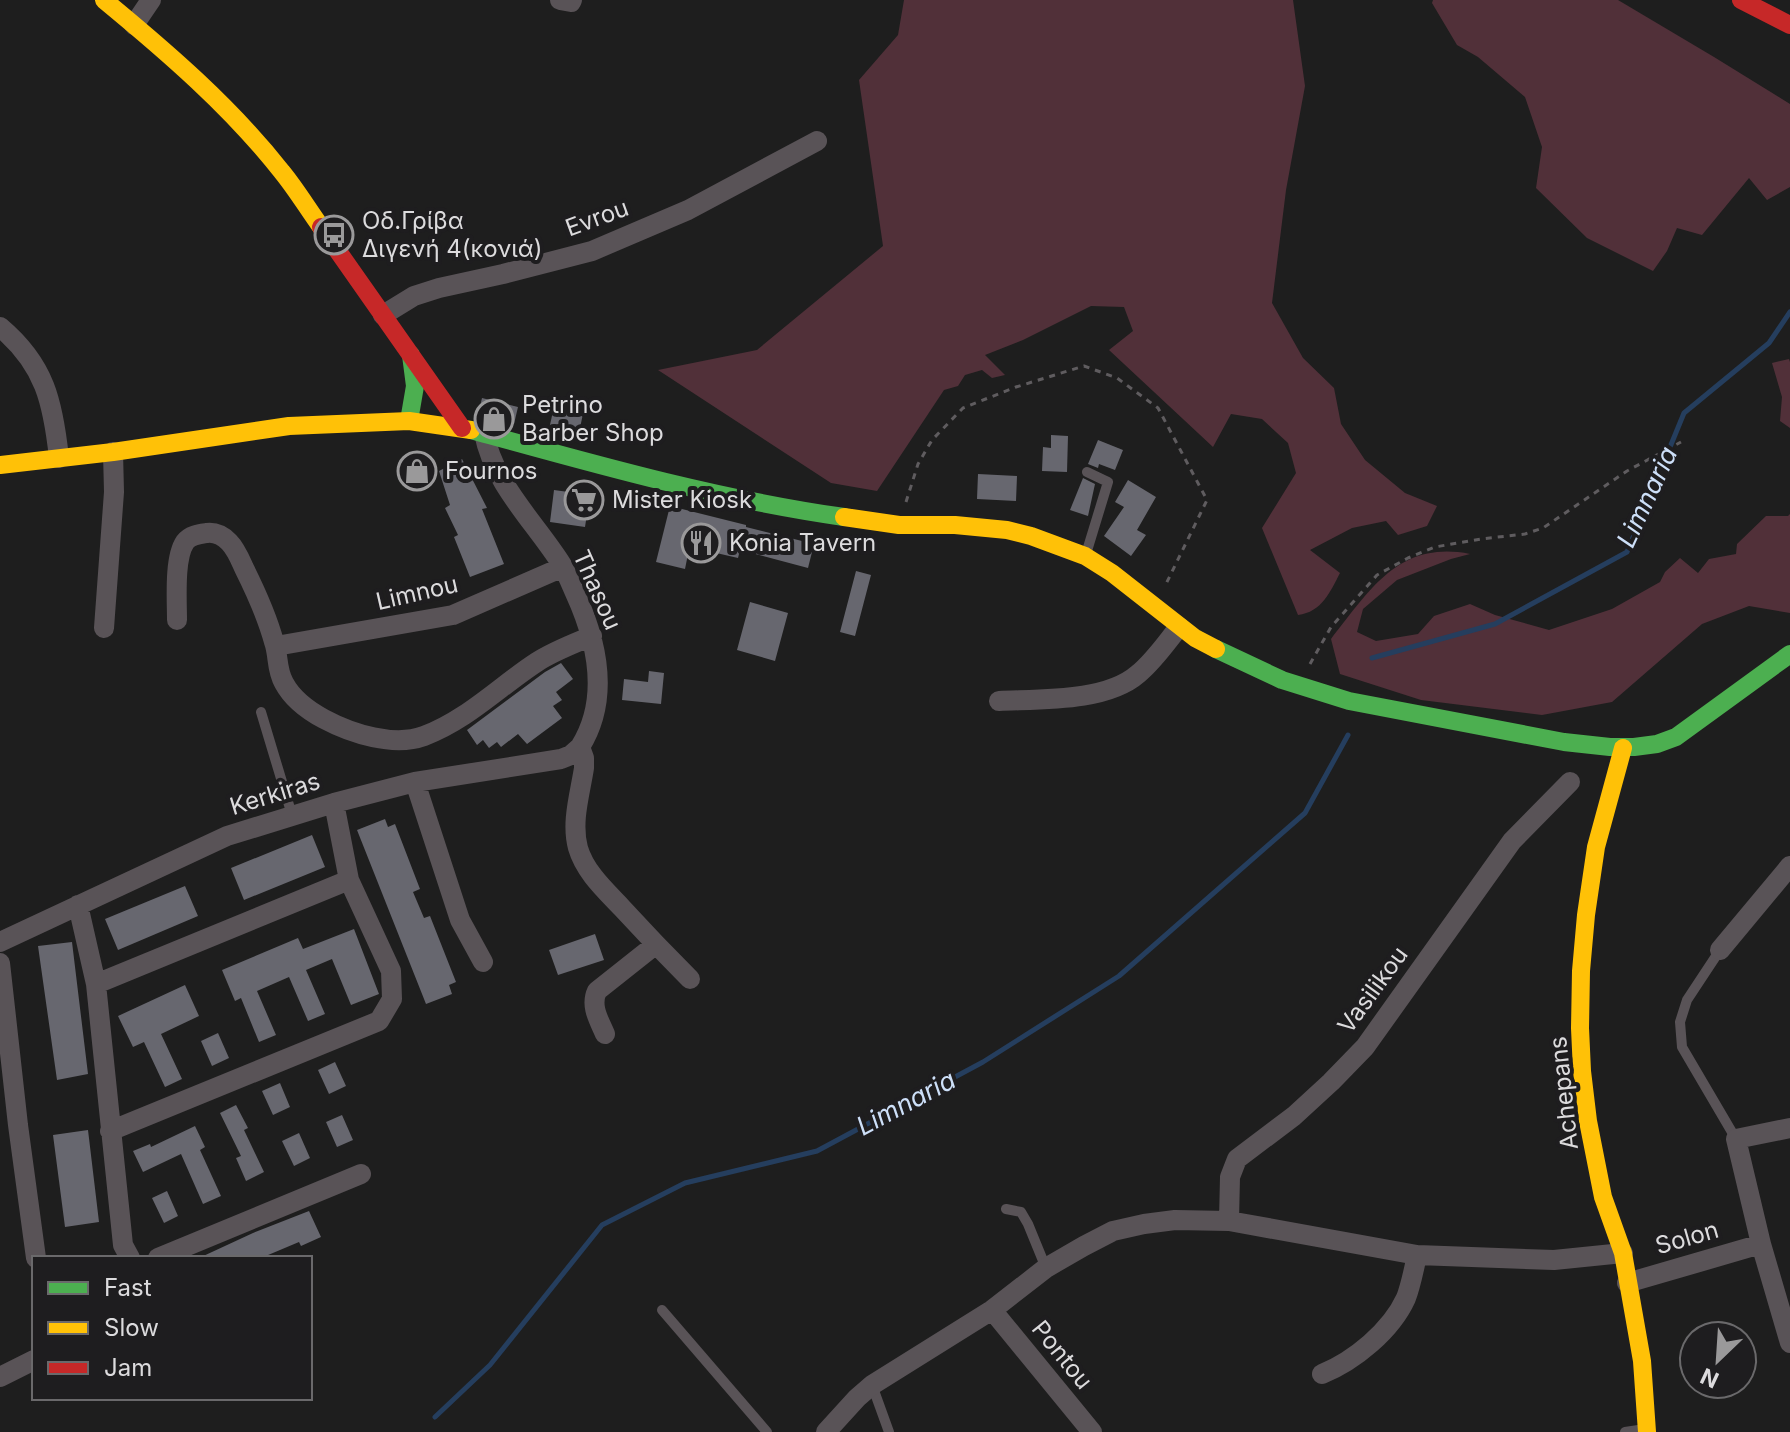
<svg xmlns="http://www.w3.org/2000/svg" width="1790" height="1432" viewBox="0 0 1790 1432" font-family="Inter,sans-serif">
	<rect width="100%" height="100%" fill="#1e1e1e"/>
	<path fill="#513039" d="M904,0H1293L1305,86L1286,190L1272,303L1303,358L1334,388L1341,424L1365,460L1405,493L1437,506L1427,526L1398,535L1386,521L1352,528L1310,550L1340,573C1330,592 1322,612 1298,615L1262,528L1296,473L1288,443L1262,419L1231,414L1213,447L1109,350L1133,331L1124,307L1091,306L1023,340L985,355L1005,375L992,378L982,370L965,375L958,386L944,390L877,491L831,483L658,370L757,350L883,246L859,80L898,35Z
		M1433,0H1618L1714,57L1790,104V187L1767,200L1749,178L1702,235L1677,228L1667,251L1653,271L1587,238L1536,188L1542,147L1525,97L1478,57L1457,45L1432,3Z
		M1789,359L1790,362V428L1780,421L1782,397L1772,363Z
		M1790,514V613L1749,606L1702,624L1612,702L1542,715L1421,700L1340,674L1331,639C1370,590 1399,540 1470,554L1451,559L1397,580L1363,609L1357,632L1376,641L1418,634L1434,616L1470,604L1495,615L1549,630L1612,609L1660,582L1665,572L1680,558L1698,573L1709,559L1736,554L1737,544L1766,516H1788Z"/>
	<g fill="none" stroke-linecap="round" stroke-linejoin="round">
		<path stroke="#253e5e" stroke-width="5" d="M1372,658L1495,624L1627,552L1684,413L1769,343L1790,312
			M435,1417L490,1365L602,1225L685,1183L817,1151L983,1062L1119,976L1305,813L1348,735"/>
	</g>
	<path fill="#67676f" d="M482,398L518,407L514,424L478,415Z
		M555,402L584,409L577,442L548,434Z
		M1051,435L1068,436L1067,472L1042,471L1043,447L1051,448Z
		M1098,440L1123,450L1115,470L1099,464L1098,468L1088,464Z
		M462,459L487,508L482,509L504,564L470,577L454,537L458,535L445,508L450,505L439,471Z
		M978,474L1017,476L1016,501L977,499Z
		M1083,478L1095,484L1088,516L1070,510Z
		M1128,480L1156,497L1137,530L1146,535L1131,556L1104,536L1124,507L1115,502Z
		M554,490L590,495L585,527L550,522Z
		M670,506L746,525V527L814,544L808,568L740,550L738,558L699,549L697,556L688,554L685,569L656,562Z
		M856,571L871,575L855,636L840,632Z
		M750,602L788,613L775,661L737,650Z
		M561,663L573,679L556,692L562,700L553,706L562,718L527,744L518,734L501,747L497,742L489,748L483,740L477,745L467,730L545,672Z
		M649,671L664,673L661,704L622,700L624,679L648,682Z
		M385,819L388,827L395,824L420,889L413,892L424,918L430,916L456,982L449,985L452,994L426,1004L357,830Z
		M312,835L325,867L244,900L231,868Z
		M185,886L198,916L118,950L105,919Z
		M354,929L379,994L351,1005L332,959L306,970L325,1014L308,1021L289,977L257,991L276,1035L259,1042L241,998L235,1001L222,970L298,938L303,949Z
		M595,934L604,960L558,975L549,950Z
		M72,942L88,1074L57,1080L38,946Z
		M185,985L199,1016L161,1034L182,1079L165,1087L144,1042L133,1047L118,1016Z
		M218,1033L229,1058L212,1066L201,1041Z
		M335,1062L346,1086L329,1094L318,1070Z
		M280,1083L290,1107L273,1115L262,1091Z
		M236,1105L248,1128L244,1130L264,1172L246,1181L236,1158L241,1156L220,1113Z
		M342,1115L353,1140L337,1147L326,1122Z
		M195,1126L205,1147L200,1150L221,1196L203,1204L181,1154L143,1172L133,1151L150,1144L151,1147Z
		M88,1130L99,1222L65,1227L53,1135Z
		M299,1133L310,1158L294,1166L282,1141Z
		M167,1191L178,1216L164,1223L152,1198Z
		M309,1211L321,1237L301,1246L299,1242L261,1258H199L253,1233Z"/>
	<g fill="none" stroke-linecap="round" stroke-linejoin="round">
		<path stroke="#5f5c5f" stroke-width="3" stroke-dasharray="6 6" stroke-linecap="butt" d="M906,502L918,464L932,440L963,408L1016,387L1084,366L1117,378L1158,408L1207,500L1166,584
			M1310,664L1331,627L1377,575L1408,558L1435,547L1481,539L1525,534L1543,528L1627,471L1681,442"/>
		<path stroke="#595357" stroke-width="10" d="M1086,554L1108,482L1087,472
			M261,712L292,815
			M1720,950L1687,1000L1680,1022L1682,1047L1736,1139
			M1006,1209L1021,1212L1028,1224L1046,1268
			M662,1310L767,1432
			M872,1385L889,1432
			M1625,1432L1645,1429"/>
		<path stroke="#595357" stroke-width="20" d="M560,0L571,2L572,0
			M134,25L151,0
			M383,315L414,296L439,288L503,274L592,251L688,210L817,141
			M0,327C45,365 53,402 59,458
			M484,433C494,485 535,522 562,565C567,574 571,584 575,593C597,641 610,699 580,747L584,758V768C580,794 571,822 578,848C585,872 605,890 622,908C644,932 667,956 690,979
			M177,620C177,600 174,558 185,542C190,535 200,534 207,533C216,532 223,536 229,542C236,549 240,559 244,568C256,592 267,616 274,642C279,656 276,669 284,683C292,698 309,711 324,719C352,734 394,747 424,736C467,720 500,686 537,662C554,651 573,644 592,636
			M104,628L114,492L113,452
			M276,646L453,615L563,567
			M999,701C1040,699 1106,702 1138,674C1154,661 1166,643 1179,627
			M415,782L460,920L483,962
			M78,905L96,984L123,1245L130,1258
			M0,942L227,836L334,803L415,782L561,759L571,755L580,747
			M1720,950L1790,866
			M0,963L18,1125L36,1258
			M96,984L349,880
			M605,1034C599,1020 590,1006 597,991L655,945
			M1790,1128L1736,1139L1761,1244L1790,1343
			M110,1131L379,1021L392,999L391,971L349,880L334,803
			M1229,1221L1230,1177L1237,1159L1294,1116L1331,1082L1365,1047L1512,841L1570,782
			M158,1258L361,1174
			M1627,1283L1761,1244
			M992,1310L1092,1432
			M1322,1374C1354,1361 1391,1331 1406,1298C1411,1285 1414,1269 1417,1255
			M0,1377L34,1360
			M826,1432L857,1398L872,1385L992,1310L1046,1268L1084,1246L1113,1231L1144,1224L1175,1220L1229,1221L1417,1255L1554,1260L1623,1253"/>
		<path stroke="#4caf50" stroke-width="18" d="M409,421L415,386L411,355
			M471,430C594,464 717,499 844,517
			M1216,649L1282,680L1349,701L1564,742L1610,747H1634L1657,744L1676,737L1790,654"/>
		<path stroke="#ffc107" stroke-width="18" d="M104,0C167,52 231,107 282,172C296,189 308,209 321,227
			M0,465L113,452L289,426L409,421L471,430
			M844,517L899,525H955L1007,530L1031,536L1085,556L1112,573L1195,638L1216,649
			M1623,748L1596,847L1586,915L1581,971L1580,1028L1582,1071L1588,1121L1603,1197L1623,1253L1642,1361L1647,1432"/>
		<path stroke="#c62828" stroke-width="18" d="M1741,0L1790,25
			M321,227L462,428"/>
	</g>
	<defs>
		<symbol id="bus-ring" viewBox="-11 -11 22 22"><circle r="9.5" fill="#1e1d1f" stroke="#9a999a" stroke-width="1.5"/><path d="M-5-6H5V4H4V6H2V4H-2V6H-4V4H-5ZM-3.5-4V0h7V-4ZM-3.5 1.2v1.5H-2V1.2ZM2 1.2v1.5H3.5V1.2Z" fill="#9a999a"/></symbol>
		<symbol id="shop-ring" viewBox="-11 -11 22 22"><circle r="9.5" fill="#1e1d1f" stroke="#9a999a" stroke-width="1.5"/><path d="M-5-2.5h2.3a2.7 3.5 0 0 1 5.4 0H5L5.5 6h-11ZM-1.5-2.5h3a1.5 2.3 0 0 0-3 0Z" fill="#9a999a"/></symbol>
		<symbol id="supermarket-ring" viewBox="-11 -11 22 22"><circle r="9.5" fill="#1e1d1f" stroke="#9a999a" stroke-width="1.5"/><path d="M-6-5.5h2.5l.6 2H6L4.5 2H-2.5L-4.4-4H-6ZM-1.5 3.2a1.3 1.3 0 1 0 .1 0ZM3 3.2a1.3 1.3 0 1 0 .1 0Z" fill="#9a999a"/></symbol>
		<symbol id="restaurant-ring" viewBox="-11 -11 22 22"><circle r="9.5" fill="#1e1d1f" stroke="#9a999a" stroke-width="1.5"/><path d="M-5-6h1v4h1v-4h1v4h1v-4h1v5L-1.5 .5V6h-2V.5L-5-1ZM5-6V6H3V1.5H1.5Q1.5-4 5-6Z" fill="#9a999a"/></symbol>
	</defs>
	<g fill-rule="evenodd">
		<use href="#bus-ring" x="312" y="213" width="44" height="44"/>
		<use href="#shop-ring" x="472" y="397" width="44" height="44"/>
		<use href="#shop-ring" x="395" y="449" width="44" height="44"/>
		<use href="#supermarket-ring" x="562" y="478" width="44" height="44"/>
		<use href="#restaurant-ring" x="679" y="521" width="44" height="44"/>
	</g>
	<g text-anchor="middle" stroke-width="8" stroke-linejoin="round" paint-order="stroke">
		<g font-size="24" fill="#dcdbdd" stroke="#1e1d1f">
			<text transform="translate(597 218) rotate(-20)" y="8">Evrou</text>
			<text transform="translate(597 590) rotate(66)" y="8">Thasou</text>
			<text transform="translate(417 593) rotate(-13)" y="8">Limnou</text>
			<text transform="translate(275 794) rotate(-17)" y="8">Kerkiras</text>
			<text transform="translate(1373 990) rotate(-54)" y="8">Vasilikou</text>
			<text transform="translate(1564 1093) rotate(-96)" y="8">Achepans</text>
			<text transform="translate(1687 1238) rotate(-16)" y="8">Solon</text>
			<text transform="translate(1062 1355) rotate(51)" y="8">Pontou</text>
		</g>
		<g font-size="24" fill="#dcdbdd" stroke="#1e1d1f" text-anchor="start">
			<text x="362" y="229">Οδ.Γρίβα<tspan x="362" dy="28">Διγενή 4(κονιά)</tspan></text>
			<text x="522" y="413">Petrino<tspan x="522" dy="28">Barber Shop</tspan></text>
			<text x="445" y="479">Fournos</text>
			<text x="612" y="508">Mister Kiosk</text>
			<text x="729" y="551">Konia Tavern</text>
		</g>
		<g font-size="26" font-style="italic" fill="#cddff8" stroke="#1e1d1f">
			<text transform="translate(1647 497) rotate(-65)" y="9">Limnaria</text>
			<text transform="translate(906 1103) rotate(-28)" y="9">Limnaria</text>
		</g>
	</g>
	<rect x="32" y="1256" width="280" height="144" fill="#1e1d1f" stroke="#6a696b" stroke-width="2"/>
	<rect x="48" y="1282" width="40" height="12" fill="#4caf50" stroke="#6a696b" stroke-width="2"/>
	<text x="104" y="1296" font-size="24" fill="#dcdbdd">Fast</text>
	<rect x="48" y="1322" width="40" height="12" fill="#ffc107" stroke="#6a696b" stroke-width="2"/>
	<text x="104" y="1336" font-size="24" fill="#dcdbdd">Slow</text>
	<rect x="48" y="1362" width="40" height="12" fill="#c62828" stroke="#6a696b" stroke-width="2"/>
	<text x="104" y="1376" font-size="24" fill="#dcdbdd">Jam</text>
	<g transform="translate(1718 1360) rotate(205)"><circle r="38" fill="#1e1d1f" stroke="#6a696b" stroke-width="2"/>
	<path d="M0-6L14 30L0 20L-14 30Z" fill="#9a999a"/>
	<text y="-12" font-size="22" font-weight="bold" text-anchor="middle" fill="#dcdbdd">N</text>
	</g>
</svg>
